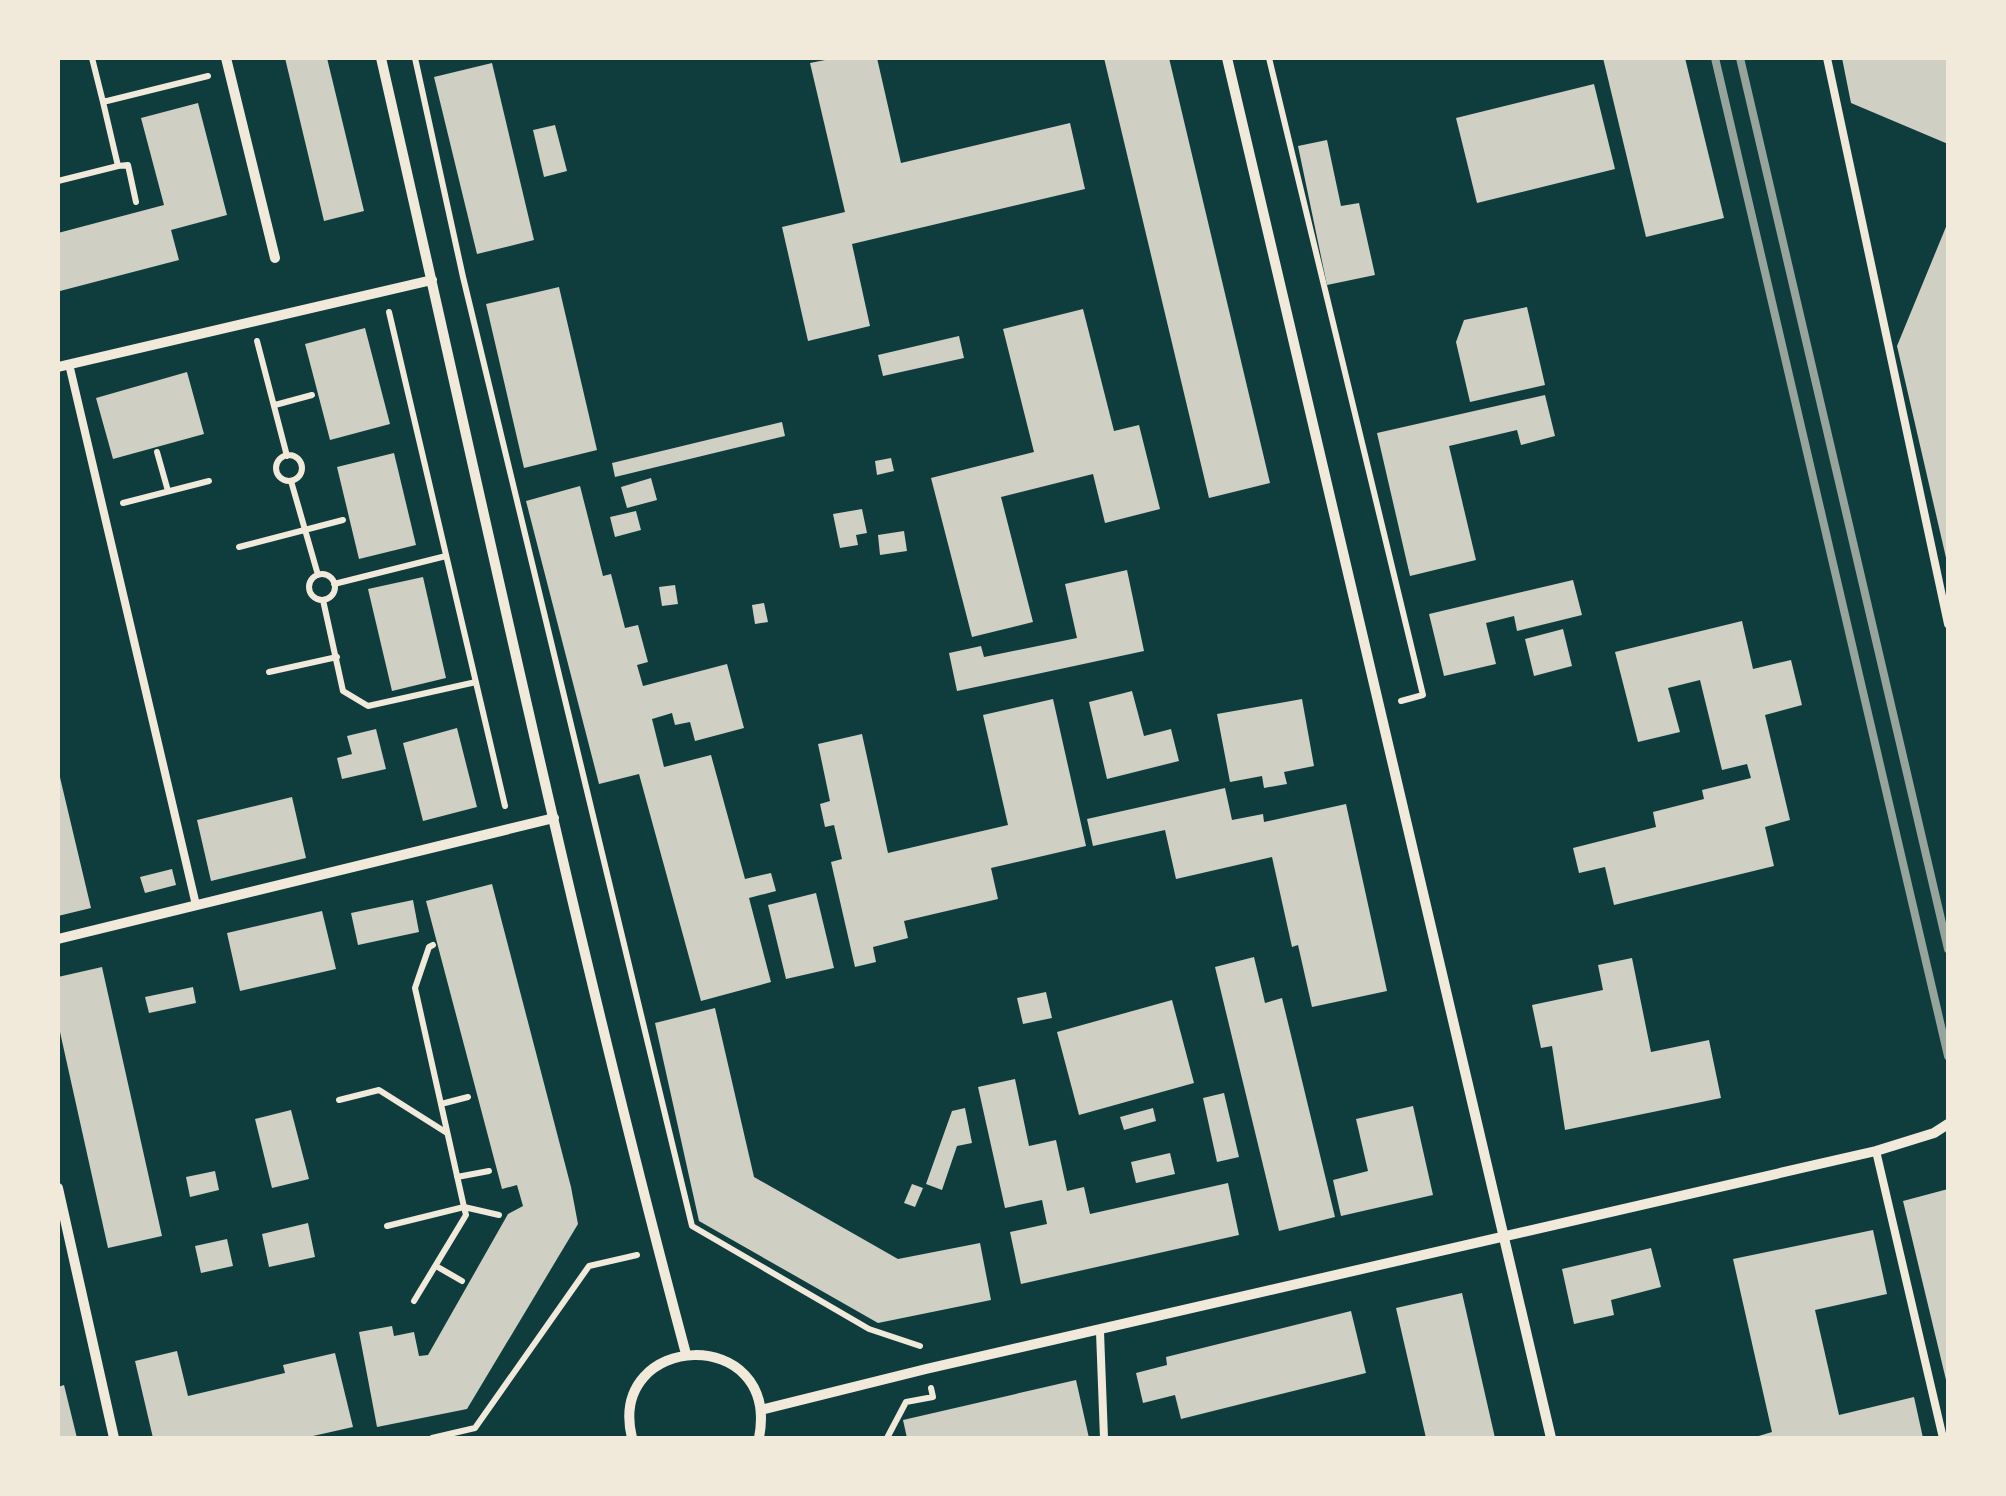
<svg xmlns="http://www.w3.org/2000/svg" width="2006" height="1496" viewBox="0 0 2006 1496" font-family="'Noto Sans',sans-serif">
	<rect width="100%" height="100%" fill="#0f3d3e"/>
	<path fill="#cfcfc3" d="M285,58H327L364,211L324,221Z
		M835,58H877L901,163L1070,123L1085,189L852,244L870,326L808,341L782,227L845,212L810,63Z
		M1104,58H1169L1270,483L1209,498Z
		M1603,58H1685L1724,218L1646,237Z
		M1842,58H1948V144L1851,103Z
		M492,63L534,240L477,254L434,77Z
		M1594,84L1615,169L1477,203L1456,118Z
		M198,103L227,215L171,230L179,260L60,291L58,233L164,205L141,118Z
		M555,125L567,171L544,177L533,130Z
		M1327,140L1341,206L1359,203L1375,275L1327,285L1298,146Z
		M1948,222V562H1947L1897,346Z
		M559,287L597,450L524,468L486,304Z
		M1527,307L1545,385L1470,402L1456,342L1464,320Z
		M1083,309L1114,431L1139,425L1160,509L1105,523L1093,474L1001,497L1033,622L972,637L931,478L1034,452L1003,329Z
		M365,328L390,424L330,440L305,344Z
		M959,336L964,358L883,376L878,355Z
		M187,372L204,434L113,459L96,398Z
		M1545,395L1555,436L1521,445L1517,430L1449,446L1476,560L1410,576L1377,433Z
		M782,422L785,436L615,477L612,463Z
		M394,453L416,545L359,559L337,467Z
		M891,458L894,471L877,475L875,461Z
		M651,478L657,500L627,508L621,487Z
		M580,486L603,576L611,574L625,628L638,625L648,662L637,665L643,686L727,664L744,728L695,741L690,722L675,725L672,713L652,719L664,767L711,755L745,879L771,873L776,891L749,898L771,982L701,1001L639,774L599,784L526,501Z
		M862,509L867,533L856,535L858,545L840,548L833,514Z
		M636,511L641,530L615,537L610,517Z
		M904,531L907,551L880,555L878,535Z
		M1127,570L1144,651L957,691L949,653L981,646L984,657L1077,638L1065,584Z
		M423,577L446,678L392,691L368,589Z
		M1573,580L1582,615L1517,631L1514,616L1486,623L1496,664L1444,676L1429,614Z
		M675,585L678,604L662,606L659,587Z
		M764,603L768,622L755,624L752,605Z
		M1742,621L1753,669L1791,660L1802,705L1765,715L1790,820L1765,827L1774,866L1614,905L1605,867L1579,873L1573,848L1656,827L1653,812L1704,799L1702,790L1751,778L1747,764L1722,770L1700,680L1668,688L1680,732L1638,742L1615,652Z
		M1563,629L1572,666L1534,676L1525,639Z
		M1132,691L1144,736L1171,729L1179,761L1107,779L1089,702Z
		M1053,699L1086,846L991,868L998,899L904,921L908,938L873,947L876,962L855,967L831,862L842,859L834,825L825,827L820,804L830,801L818,744L862,734L888,853L1008,825L983,715Z
		M1302,699L1314,766L1284,772L1287,784L1264,788L1262,776L1230,782L1217,714Z
		M457,728L477,807L423,821L403,743Z
		M376,729L386,769L342,779L337,758L352,754L347,736Z
		M58,769L91,908L58,916Z
		M1225,788L1232,820L1263,814L1264,822L1346,804L1387,991L1312,1007L1298,945L1292,947L1272,857L1176,879L1165,830L1093,846L1087,819Z
		M292,797L306,858L211,881L197,820Z
		M172,869L176,885L145,893L140,877Z
		M492,884L571,1187L578,1224L467,1409L377,1427L359,1332L392,1326L394,1336L414,1332L419,1356L428,1355L508,1214L523,1206L517,1185L502,1189L426,901Z
		M816,893L834,968L786,979L768,905Z
		M413,900L419,932L358,945L351,913Z
		M322,911L336,969L240,991L227,933Z
		M1254,957L1265,1003L1282,998L1335,1217L1279,1231L1215,967Z
		M1632,958L1651,1052L1709,1040L1721,1098L1565,1130L1552,1046L1541,1048L1532,1005L1603,990L1598,965Z
		M102,967L162,1236L108,1248L58,1023V977Z
		M193,987L196,1003L149,1013L145,997Z
		M1046,992L1052,1018L1023,1024L1017,998Z
		M1172,1000L1194,1083L1079,1115L1057,1032Z
		M715,1008L754,1177L898,1259L980,1243L991,1300L878,1323L699,1221L655,1023Z
		M1015,1079L1029,1146L1056,1140L1067,1191L1084,1187L1090,1214L1228,1183L1239,1235L1021,1284L1010,1232L1047,1224L1042,1200L1005,1208L978,1087Z
		M1224,1093L1239,1157L1217,1162L1203,1098Z
		M1413,1106L1433,1195L1341,1216L1333,1180L1368,1171L1356,1119Z
		M965,1108L972,1143L957,1146L942,1190L926,1184L952,1111Z
		M1153,1108L1156,1121L1124,1130L1120,1117Z
		M291,1110L309,1179L272,1188L255,1119Z
		M1170,1153L1175,1174L1136,1183L1131,1162Z
		M215,1171L219,1190L190,1197L186,1177Z
		M912,1184L923,1188L915,1207L904,1203Z
		M1948,1189V1383L1947,1384L1903,1201Z
		M308,1223L315,1257L269,1267L262,1234Z
		M1873,1230L1887,1294L1815,1310L1839,1415L1914,1397L1923,1438H1752L1772,1432L1733,1259Z
		M227,1239L233,1266L201,1273L195,1246Z
		M1651,1248L1661,1287L1611,1300L1614,1315L1574,1324L1562,1269Z
		M1462,1293L1495,1438H1426L1396,1308Z
		M1351,1311L1366,1373L1181,1419L1175,1395L1143,1403L1136,1373L1167,1365L1166,1357Z
		M177,1351L188,1396L285,1373L283,1365L335,1353L353,1427L304,1438H153L135,1361Z
		M1076,1380L1089,1438H907L903,1420Z
		M64,1385L77,1438H58V1387Z"/>
	<g fill="none" stroke-linecap="round" stroke-linejoin="round">
		<path stroke="#f1e9da" stroke-width="6" d="M92,58L103,102
			M415,58L463,277L692,1226L869,1329L920,1346
			M1269,58L1423,695L1401,701
			M118,166L128,165L136,202
			M58,181L118,166L103,102L208,76
			M389,312L505,806
			M257,341L287,456
			M275,405L312,395
			M157,452L168,491
			M276 468a13 13 0 1 1 26 0a13 13 0 1 1-26 0Z
			M291,481L318,575
			M123,503L209,481
			M239,547L343,520
			M309 587a13 13 0 1 1 26 0a13 13 0 1 1-26 0Z
			M334,584L446,556
			M323,600L343,691L368,706L476,682
			M269,672L337,657
			M339,1100L379,1090L447,1133
			M441,1104L468,1097
			M457,1177L489,1171
			M387,1226L464,1207L415,988L429,947L433,945
			M436,1266L462,1281
			M414,1301L466,1215L464,1207L499,1215
			M432,1438L475,1428L589,1266L637,1255
			M887,1438L906,1402L933,1397L931,1388"/>
		<path stroke="#f1e9da" stroke-width="8" d="M1827,58L1948,624
			M69,364L196,905
			M1876,1151L1943,1438
			M1100,1332L1104,1438"/>
		<path stroke="#f1e9da" stroke-width="10" d="M226,58L275,258
			M381,58C480,490 571,925 686,1354
			M1227,58L1551,1438
			M58,367L432,280
			M58,939L554,818
			M58,1188L114,1438
			M761,1410L926,1369L1876,1151L1934,1133L1948,1124
			M632,1438C606,1331 781,1324 759,1438"/>
		<path stroke="#97a49c" stroke-width="8" d="M1715,58L1948,1056
			M1740,58L1948,949"/>
	</g>
	<rect width="2006" height="1496" fill="none" stroke="#f1e9da" stroke-width="120"/>
</svg>
